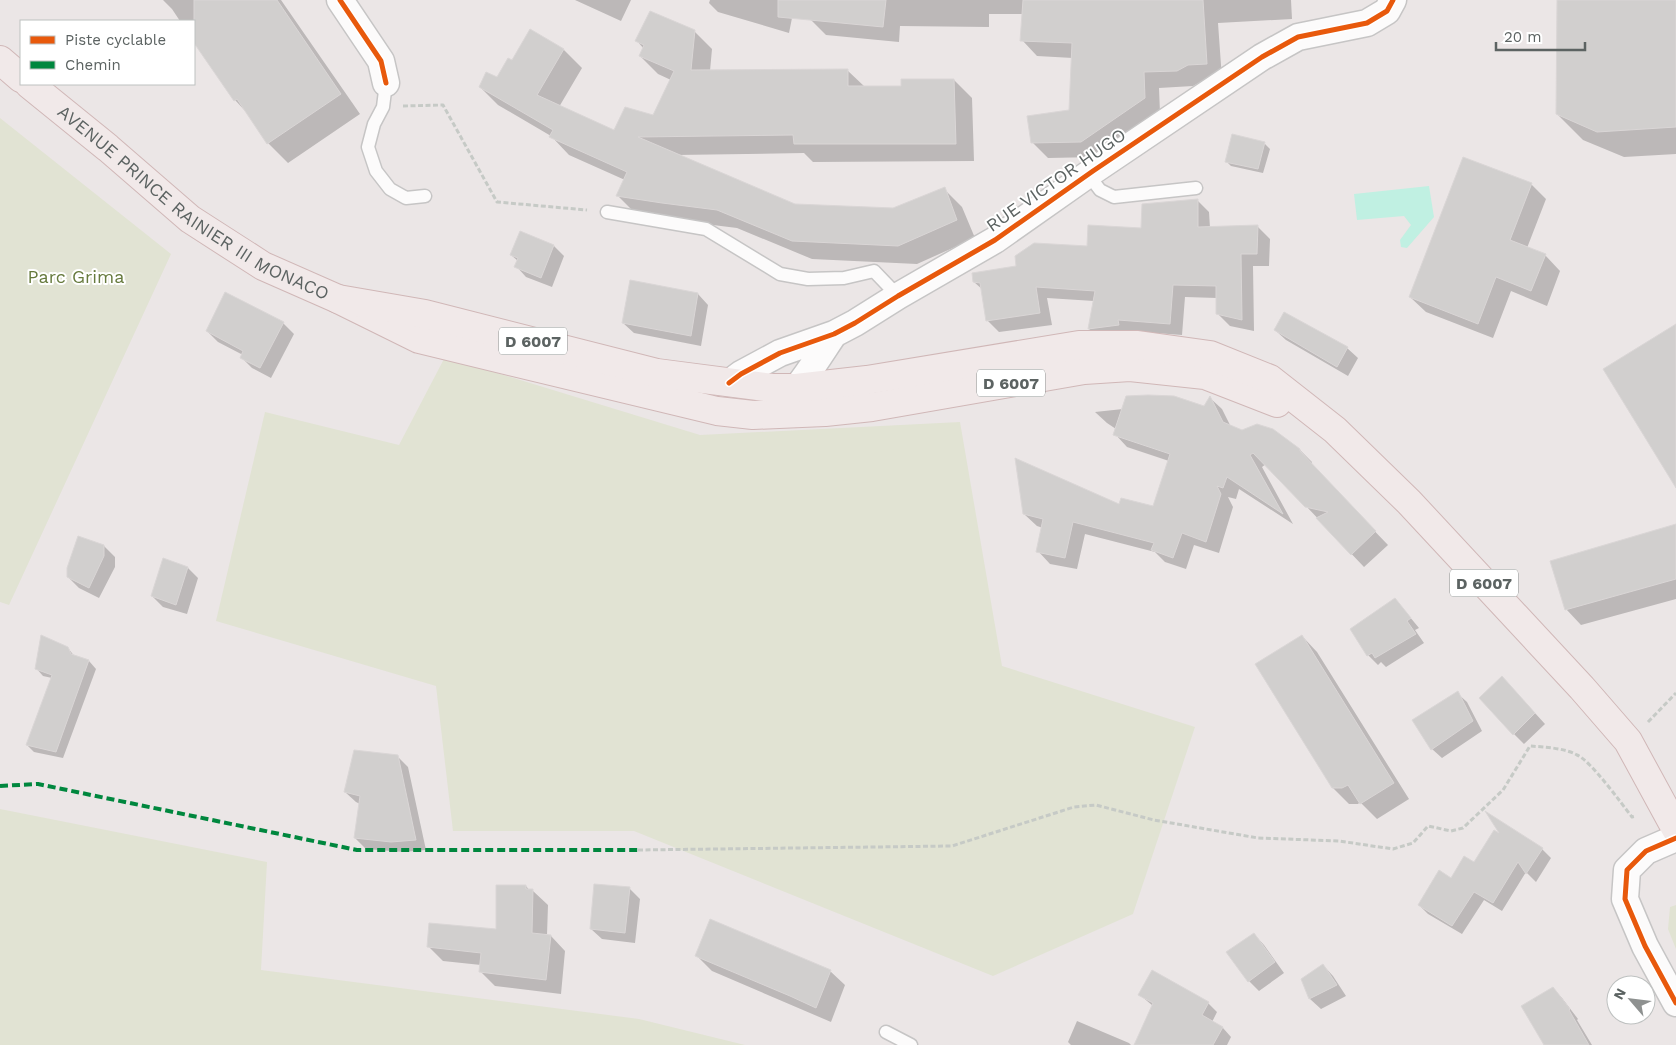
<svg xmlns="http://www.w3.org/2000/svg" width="1676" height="1045" viewBox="0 0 1676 1045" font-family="'Work Sans',sans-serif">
	<rect width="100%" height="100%" fill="#ebe6e6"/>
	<path fill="#e1e3d3" d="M0,118L171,254L9,605L0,602Z
		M445,357L700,435L960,422L1002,666L1195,727L1133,914L993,976L634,831H453L436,686L216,621L265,412L399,445Z
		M0,809L267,862L261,970L639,1019L745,1045H0Z
		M1676,905V949L1668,929L1670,907Z"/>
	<path fill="#c0f0e2" d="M1429,186L1434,217L1407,248L1401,247L1400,240L1411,225L1404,216L1357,220L1354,194Z"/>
	<path fill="#0003" d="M163,0H281L360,114L288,163L268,143L248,114L235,100L194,41V21H180L172,9Z
		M575,0H631L621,21Z
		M710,0H786L794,8L789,33L718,12L709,3Z
		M811,0H1291L1292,19L1218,23L1222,79L1204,80L1193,86L1159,88L1160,113L1097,157L1048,158L1032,142L1070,111L1073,58L1037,56L1022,40L1023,14H989V27L900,26L899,42L826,35L810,19Z
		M1558,0H1676V154L1624,157L1583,140L1557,114Z
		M530,31L564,50L582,68L559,107L614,132L654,116L671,80L658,74L640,56L644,49L637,41L694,31L712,49L710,71L847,70L865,87H903L954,80L972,98L974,161L813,162L804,153L676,155L795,205L894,209L944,189L962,207L975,238L917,264L812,259L737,228L681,221L635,213L617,195L625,180L569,155L551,136L498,105L480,87L497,79L513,62Z
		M1232,136L1265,144L1270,149L1263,173L1231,166L1226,161Z
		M1531,184L1546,199L1527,248L1545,255L1560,271L1547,306L1511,291L1493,338L1426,312L1410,297Z
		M1197,200L1209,212L1210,228L1258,227L1270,239L1269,266H1253L1254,331L1230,326L1217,313V298L1185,297L1182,335L1130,331V337L1101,341L1089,329L1094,301L1047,298L1052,325L999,332L987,320L983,290L974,282L1018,267L1088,248L1142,230Z
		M521,232L554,246L564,256L552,287L526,277L516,266L518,261L511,255Z
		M698,294L708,305L701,346L634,333L623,323Z
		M283,323L294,334L271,378L252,368L242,358L243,355L218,342L207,331Z
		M1275,330L1347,348L1358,358L1348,376L1286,340Z
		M1210,398L1222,409L1231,427L1300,450L1312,462L1311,465L1388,545L1364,567L1266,464L1262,467L1293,524L1239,489L1236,499L1228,497L1233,507L1219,553L1194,545L1186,569L1165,562L1155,552L1085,534L1077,569L1050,564L1038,551L1043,528L1037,526L1024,514L1120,506L1154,507L1169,461L1127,447L1115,434L1116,429L1107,423L1095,412L1123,409L1205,408Z
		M1676,525V599L1581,625L1566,609Z
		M104,546L115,557V567L99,598L79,588L68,577Z
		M188,568L198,578L187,614L163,607L152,596Z
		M1395,599L1419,628L1415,630L1424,643L1386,667L1381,662L1378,665L1368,655Z
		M1302,636L1317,652L1409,799L1377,819L1360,802L1358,804H1349L1333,788Z
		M68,648L75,657L89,661L96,669L63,758L34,752L27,745L52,678L43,676L36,668Z
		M1512,688L1545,724L1524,744L1514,734Z
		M1457,693L1467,702L1482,731L1442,758L1432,749Z
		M397,756L408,767L426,850L403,852L366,849L355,838L360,804L356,802L345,792Z
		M1542,849L1551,858L1536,882L1526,872L1502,911L1484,900L1462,934L1428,914L1419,905L1474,864Z
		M526,886L530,891H533L548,905L547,935L551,936L565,951L561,994L495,986L480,971L481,965L443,961L428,946L497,930Z
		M629,888L640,899L635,943L602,939L591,929Z
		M1254,934L1264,945L1284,973L1259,991L1249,981Z
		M697,956L830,971L845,985L831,1022L712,971Z
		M1323,965L1333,976L1346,996L1321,1009L1310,999L1303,980Z
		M1152,972L1208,1003L1217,1012L1212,1022L1223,1028L1231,1037L1227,1045H1135L1153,1006L1140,995Z
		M1553,988L1562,998L1578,1019L1577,1020L1592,1045H1546Z
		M1077,1021L1129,1043L1131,1045H1071L1068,1042Z"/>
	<path fill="#d1cfce" stroke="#dad6d6" d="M194,0H277L341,94L267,144L237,99L234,101L194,43Z
		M778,0H886L883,27L778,17Z
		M1023,0H1203L1207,64L1188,65L1177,71L1144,72L1145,98L1081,142L1031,143L1027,116L1069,110L1072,43L1020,41Z
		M1557,0H1676V127L1597,132L1556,114Z
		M650,11L695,30L691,70L848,69V86H901V79H954L956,144H794L793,135L638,137L795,204L893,208L945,187L957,220L898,246L792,241L717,210L662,203L616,196L627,172L549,137L553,130L479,87L486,72L497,77L508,58L512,60L530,29L564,49L537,95L614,130L625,107L653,115L674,71L639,56L644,45L635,41Z
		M1232,134L1265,142L1258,169L1225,162Z
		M1463,157L1532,183L1510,240L1546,254L1531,291L1496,277L1478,324L1409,297Z
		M1198,199V227L1258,225L1257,254H1241L1242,320L1216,314V286L1173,285L1170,324L1118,320L1119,325L1088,329L1095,291L1036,287L1040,313L986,321L980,283L973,282L972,273L1016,266L1015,256L1034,243L1087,246L1088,225L1141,228L1142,204Z
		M520,231L554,245L541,278L514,267L518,258L510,255Z
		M630,280L698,293L691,336L622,323Z
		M225,292L284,322L260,368L240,358L243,351L206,331Z
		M1284,312L1348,347L1337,367L1274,330Z
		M1676,324V488L1603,369Z
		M1148,395L1174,396L1204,406L1210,396L1223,422L1242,430L1257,424L1273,429L1300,449V451L1376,531L1351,555L1316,518L1328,512L1305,507L1253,453L1250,455L1283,514L1227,477L1223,488L1217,486L1221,494L1206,542L1182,533L1173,558L1151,550L1154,543L1073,522L1065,558L1036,552L1043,519L1023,514L1015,458L1119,504L1121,498L1153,506L1170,454L1113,435L1126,396Z
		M1676,524V579L1565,610L1550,561Z
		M78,536L104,545V556L89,588L67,577V568Z
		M163,558L188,567L176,605L151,596Z
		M1395,598L1411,618L1407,621L1416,634L1375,658L1372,653L1367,656L1350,629Z
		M41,635L68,647L71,654L89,660L56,752L26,745L52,675L35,669Z
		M1302,635L1394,783L1360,804L1348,785L1342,788H1332L1255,664Z
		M1502,676L1535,713L1513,735L1479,698Z
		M1458,691L1473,721L1431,750L1412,720Z
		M354,750L398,755L416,840L391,842L354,838L360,796L344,792Z
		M1485,811L1543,848L1526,874L1518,862L1493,903L1474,892L1452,926L1418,905L1439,870L1451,878L1464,856L1474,862L1494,830L1499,833Z
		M594,884L630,887L625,933L590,929Z
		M496,885H526V889H533L532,933L551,935L546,980L479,972L481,953L427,947L429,923L496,929Z
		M710,919L831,970L816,1008L790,996L695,956Z
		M1254,933L1275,962L1248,982L1226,952Z
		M1323,964L1337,985L1309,999L1301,979Z
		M1152,970L1209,1002L1202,1015L1223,1027L1213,1045H1134L1153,1003L1138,995Z
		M1553,987L1570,1009L1569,1010L1589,1045H1544L1521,1006Z"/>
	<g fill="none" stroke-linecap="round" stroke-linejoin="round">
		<defs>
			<path id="lane" d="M386,83L383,107L374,124L368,147L376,171L390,189L406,198L425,196
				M1088,174L1100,190L1114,197L1196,188
				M607,212L706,229L780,274L808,279L844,278L874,271L898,296
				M886,1032L911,1045"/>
			<path id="street" d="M340,0L381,61L386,83
				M729,383L741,374L780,353L834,334L855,323L898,296L995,240L1093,171L1262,57L1298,37L1367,23L1387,11L1393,0
				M783,400C796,395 824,348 834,334
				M1676,838L1646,851L1627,870L1625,899L1645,946L1676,1003"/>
			<g id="primary">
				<path d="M0,60L21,78"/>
				<path id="s1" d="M29,84L108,148L190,219L263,266L338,299L419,339L717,411L753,415L825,412L872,407L1084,370L1130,367L1205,375L1277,403"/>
				<path d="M338,299L425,314L657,373L772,388H796L867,380L1079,345H1138L1210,355L1270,379L1335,430L1409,502L1582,688L1628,741L1676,829"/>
			</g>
		</defs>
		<use href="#lane" stroke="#c6c5c5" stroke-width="15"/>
		<use href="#street" stroke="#c6c5c5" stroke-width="29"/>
		<use href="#primary" stroke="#d0b7b7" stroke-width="30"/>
		<path stroke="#c6cac6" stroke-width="3" stroke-dasharray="5 2.5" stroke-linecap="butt" d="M403,106L443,105L497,202L587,210
			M1648,722L1676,693
			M638,850L952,846L1074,807L1096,805L1154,820L1258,838L1339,841L1393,849L1413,843L1428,826L1451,831L1463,828L1503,790L1530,746C1544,747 1565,748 1577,755C1591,761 1621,803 1632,817L1636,816"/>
		<use href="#lane" stroke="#fcfbfb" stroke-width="12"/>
		<use href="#street" stroke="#fcfbfb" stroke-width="26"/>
		<use href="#primary" stroke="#f1e9e9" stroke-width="28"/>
		<path stroke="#00873e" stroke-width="4" stroke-dasharray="8 4" stroke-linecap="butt" d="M0,786L38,784L357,850H638"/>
		<defs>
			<path id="cycleway" d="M340,0L381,61L386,83
				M729,383L741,374L780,353L834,334L855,323L898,296L995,240L1093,171L1262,57L1298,37L1367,23L1387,11L1393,0
				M1676,838L1646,851L1627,870L1625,899L1645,946L1676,1003"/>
		</defs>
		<use href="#cycleway" stroke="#fff" stroke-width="8"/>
		<use href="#cycleway" stroke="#e8590c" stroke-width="5"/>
	</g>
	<g text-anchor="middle" stroke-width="4" stroke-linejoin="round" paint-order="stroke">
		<g fill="#fff" stroke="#8d9291" stroke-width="1">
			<rect x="499" y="327.5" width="68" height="27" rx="4"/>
			<rect x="977" y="369.5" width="68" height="27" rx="4"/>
			<rect x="1450" y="569.5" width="68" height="27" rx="4"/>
		</g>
		<g font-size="16" font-weight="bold" fill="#5c6362">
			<text x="533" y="347">D 6007</text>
			<text x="1011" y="389">D 6007</text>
			<text x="1484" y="589">D 6007</text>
		</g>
		<g font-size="18" fill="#5c6362" stroke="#fff">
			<text transform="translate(1056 180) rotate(-35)" y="6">RUE VICTOR HUGO</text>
			<text dy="6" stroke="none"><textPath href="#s1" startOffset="204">AVENUE PRINCE RAINIER III MONACO</textPath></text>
		</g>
		<g font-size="18" fill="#667a3d" stroke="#fff">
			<text x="76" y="283">Parc Grima</text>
		</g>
	</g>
	<rect x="20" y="20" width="175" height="65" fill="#ffffff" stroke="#bec1c0"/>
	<rect x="30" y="36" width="25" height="8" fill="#e8590c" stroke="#bec1c0"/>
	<text x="65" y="45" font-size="15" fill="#5c6362">Piste cyclable</text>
	<rect x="30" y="61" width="25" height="8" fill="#00873e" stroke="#bec1c0"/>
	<text x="65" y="70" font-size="15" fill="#5c6362">Chemin</text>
	<g transform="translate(1631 1000) rotate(298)"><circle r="24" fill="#ffffff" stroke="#bec1c0"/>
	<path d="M0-4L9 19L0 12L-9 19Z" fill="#8e9190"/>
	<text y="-8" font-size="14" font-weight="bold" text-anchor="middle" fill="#5c6362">N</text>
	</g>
	<path d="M1496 42v8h89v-8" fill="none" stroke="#5c6362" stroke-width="2.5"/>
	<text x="1504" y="42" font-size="15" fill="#5c6362" stroke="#ffffff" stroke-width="4" paint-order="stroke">20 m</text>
</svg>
